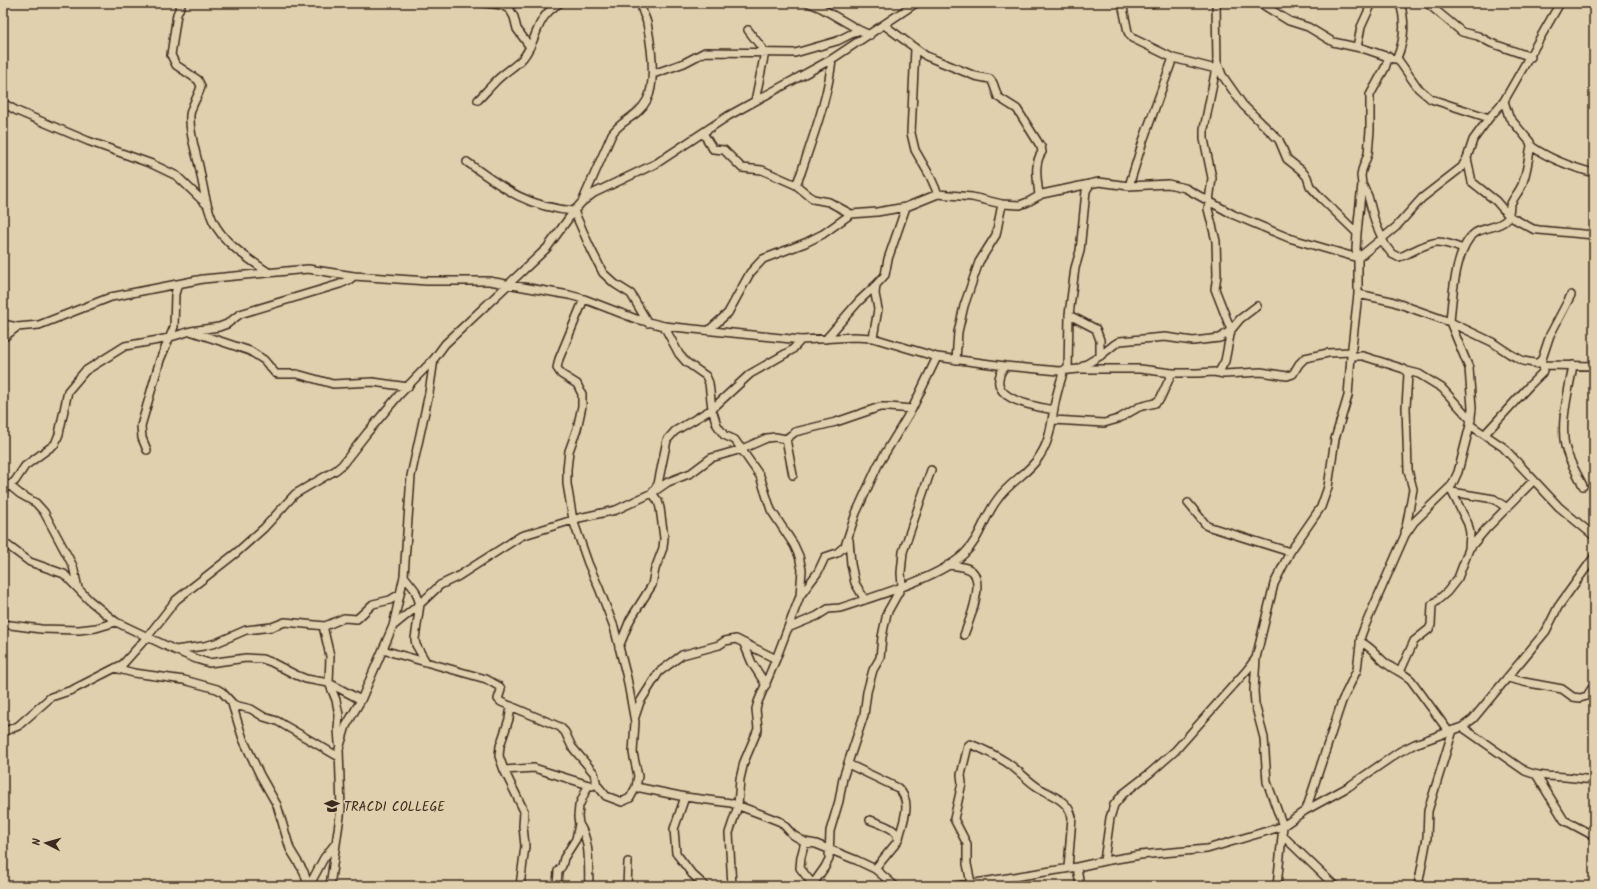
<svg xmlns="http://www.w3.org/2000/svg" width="1597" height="889" viewBox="0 0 1597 889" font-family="Kalam,sans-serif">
	<rect width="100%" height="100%" fill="#e1d0ad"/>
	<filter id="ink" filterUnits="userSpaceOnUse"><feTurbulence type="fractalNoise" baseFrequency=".025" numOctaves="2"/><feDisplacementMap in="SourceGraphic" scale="8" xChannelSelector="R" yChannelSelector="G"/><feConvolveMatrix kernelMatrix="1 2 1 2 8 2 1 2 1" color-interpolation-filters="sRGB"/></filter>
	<g filter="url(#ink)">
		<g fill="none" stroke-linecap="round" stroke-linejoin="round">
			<defs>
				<path id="minor" d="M182,3L177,14L171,55L176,65L198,80L201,86C199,96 191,105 190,115C189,132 195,149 199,166C203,184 205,204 213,221C224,244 249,259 268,272
					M484,3L502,5L510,10L514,17L517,29L530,47
					M809,3L821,8L859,30L870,35
					M1122,3L1128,32L1132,38L1173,58L1216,69
					M1145,3H1153
					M1216,3L1217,63L1204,129V139L1212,178L1208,209L1216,241L1217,275L1215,289L1231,330L1225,361L1219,372
					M1260,3L1289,21L1308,27L1333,42L1365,49L1394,59L1397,58C1405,39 1406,22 1400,3
					M1427,3L1462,32L1478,36L1491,43L1531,57
					M884,25L926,56L975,76L990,79L993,83L998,97L1017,109L1041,147L1042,152C1033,164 1038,182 1039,196
					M748,30L765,52L755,101
					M1357,47L1361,27L1372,3
					M915,48L911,133L915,150L930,176L938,194L972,197L1002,204L1020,205L1028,202L1042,194L1099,182L1129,186L1168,184L1185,188L1234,215L1289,238L1358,258
					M1389,56L1385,68L1370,95V130L1368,154L1362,170L1361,176L1362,184L1368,196L1375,222L1385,245L1392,254L1398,257C1403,257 1408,253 1413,251C1436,239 1439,240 1463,249
					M1397,58L1418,88L1431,99L1489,118
					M1218,64L1222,75L1243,105L1279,140L1287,159L1301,170L1307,177L1310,186L1321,198L1357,233L1356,250L1358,258
					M653,74L684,63L705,52L795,53L837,41L859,30
					M478,100C484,94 489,88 495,82C503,73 515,67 523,58C539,38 534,18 560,3
					M1504,101L1509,117L1530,142L1531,146C1528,159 1527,173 1522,185C1519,192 1513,198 1510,206C1509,211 1510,216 1506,220C1498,228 1484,227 1475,233C1455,247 1452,300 1450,322L1492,342L1510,354L1523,361L1545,365L1594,366
					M3,103L17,111L88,141L152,164L177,176L207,205
					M703,133L713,149L724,150L742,168L762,170L796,185L801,173C813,136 828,99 832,59
					M1531,146C1551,160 1571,167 1594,173
					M1467,158L1472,182L1496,201L1509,216L1533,229L1539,230L1594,235
					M467,162C504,189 527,207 574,211L589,245L603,273L615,284L631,294L648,323
					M796,185L813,199L829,202L851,214L877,212L906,207L938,194
					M1129,186L1143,141L1173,58
					M583,200L612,134C621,120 638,117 647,100C657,81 651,44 647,23C645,14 641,14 642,3
					M1357,233L1362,184
					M1069,315L1096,329L1100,340V356
					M3,324L17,327L39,325L111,297L203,279L308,269L354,276L427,281H489L569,295L584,299L636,319L664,326L801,340L854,337L873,338L937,357
					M664,326L679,354L686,362L706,376L709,383L712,409L717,425L724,435L735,440L760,476L771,510L794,545L799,556L802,570L800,596
					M709,330L728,313L750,273L763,259L805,243L823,234L851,214
					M193,332L250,351L264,360L275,373L278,374H297L333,384L373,382L408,387
					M3,338L17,327
					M873,338L878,309L875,294L876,285L885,275L888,259L906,207
					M826,339L859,301L876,285
					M1351,356H1363L1404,369L1408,374L1406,407L1408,470L1413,489L1405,533
					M956,360L958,332L964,306L979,262L996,235L1002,204
					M1537,364L1542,359L1550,335L1571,295
					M1573,365C1569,391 1560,420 1565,446C1568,460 1577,473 1583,486
					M1005,366C981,398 1032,406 1054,410
					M1080,368L1100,356L1115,344L1120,341L1165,337L1193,341L1220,338L1231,330L1240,319L1257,306
					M1068,370L1069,315L1075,268L1080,251L1086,191L1090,184
					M1407,371L1419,374L1442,388L1471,420
					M1053,420L1104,423L1118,419L1139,407L1155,403L1160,399L1172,373
					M1470,425L1503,447L1559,507L1594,536
					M1485,434L1529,386L1542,373L1545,365
					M786,439L793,475
					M147,450L142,438L141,426L160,360L174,327L175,294L178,284
					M9,485L20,494L36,503L44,512L73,566L78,588
					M1450,488L1468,524L1470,533L1469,549
					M3,490L15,481L25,466L55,444L59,434L68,391L85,371L125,346L164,339L191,331L219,327L227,324L240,314L340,284L349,280L354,276
					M1452,492L1494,499L1507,508
					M1188,503L1207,526L1290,552
					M849,540L851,564L855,583L865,600
					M3,542L30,562L64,574L89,600L116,622L175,650L204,646L216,643L246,630L272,627L285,622L325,626L344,618L357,619L373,604L390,600L400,594
					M948,565C957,566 966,566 972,571C985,583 969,622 964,635
					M404,576L415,590L420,604L415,639L416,645L426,662
					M3,624L41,629L79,630L96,628L116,622
					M323,626L330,656L329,683L336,700L339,715L338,729L339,743
					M393,626L420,604L440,585L457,577L521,536L579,518L616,510L652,493L658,484L667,440L675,431L712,409L750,374L792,350L801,340
					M788,628L817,616L828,609L840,608C873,597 939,578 964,554C980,539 984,517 997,500C1008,483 1029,473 1039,457C1050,441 1051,426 1054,408C1056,395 1060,383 1064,370
					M1360,642C1372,646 1377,657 1387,664C1394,670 1404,673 1411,680L1449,732
					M744,644L752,663L766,685
					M619,647L630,620L652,585L655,569L663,548L664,538L660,508L658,501L652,493L668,482L691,473L711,458L742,449L767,438L775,437L786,439L795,432L836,422L880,407H889L912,409
					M383,650L486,679L500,687L501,690L498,699L501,702L560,727L565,732L572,747L594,773L597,785L606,796L622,802L630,798L636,787L638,776L633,753L635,722L627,678L614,627L599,588L588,563L573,520L567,484V469L569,451L577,429L582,406V394L577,384L561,374L557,368L559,359L584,299
					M177,651L196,659L209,663L246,658L262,659L271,662L296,675L306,679L329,683L361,700
					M115,668L134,673L184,680L217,689L222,692L234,705L251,709L264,717L277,721L339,757
					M1400,672L1414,641L1429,629L1431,625L1432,605L1447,592L1458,578L1469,549L1486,529L1534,480
					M1508,678L1524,682L1562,689L1573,697L1580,698L1587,696L1594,685
					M232,704L243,739L260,775L277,805L290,849L304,872L308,886
					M511,706L509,719L500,746L499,756L504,770L524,811L523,826L525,846L520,886
					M635,717L640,702L659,672L682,655L719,645L725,641L736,639L776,659
					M1462,727L1525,771C1539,777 1551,776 1565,777C1575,778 1584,779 1594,780
					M3,732L18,726L51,697L72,690L123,664L148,636L176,600L236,553L264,528L295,494L336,470L342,465L367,433L399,395L434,359L445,344L547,248L574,211L582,202L594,193L657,163L728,116L832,59L916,3
					M848,764L898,788C913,802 903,821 899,838
					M504,770L534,768L592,786
					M1537,776L1564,820L1594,836
					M636,787L685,797L731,803L758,813L781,822L793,835L805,842L816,844L856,860L875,869L895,886
					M685,797L674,829L676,853L692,874L705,886
					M1306,810L1342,701L1357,670L1361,636L1364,628L1405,535L1414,522L1452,485L1458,472L1470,425L1472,408L1469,368L1450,322L1391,301L1358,294
					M870,820C880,824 902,829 897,842L875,869
					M579,824C591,842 588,865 589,886
					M1283,836L1335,886
					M805,842L801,857L800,868L814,886
					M1104,861L1110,818L1114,805L1123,794L1150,773L1175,751L1247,670L1256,658
					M1077,867L1080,886
					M971,883L967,864V844L954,819L962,783L961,775L968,746L970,744C983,749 995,755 1006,762C1017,769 1026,779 1036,786C1049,795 1068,799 1072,817L1068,868
					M813,884L825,867L829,859L830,831L839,801L843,778L864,715L867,692L873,670L880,658L882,637L887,613L902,586L901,573L903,552L931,470
					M309,886L324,858L335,844
					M330,886L341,809L339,749L346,726L361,700L393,626L404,576L411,476L429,393L434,359
					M557,886L558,871L562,866L564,858L576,839L579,824L578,817L579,806L586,790L589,785
					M627,886L628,862
					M732,886L729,833L738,806L740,779L744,762L758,729L756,709L758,702L776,659L800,596L818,572L825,557L837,553L845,546L856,513L878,465L912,409L937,357L1005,366L1059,371L1079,369H1140L1172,373H1197L1214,372L1224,374L1261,372L1287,376L1293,374L1299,364L1305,358L1328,353L1351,352
					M956,886L1077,867L1104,861L1140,855L1207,849L1277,828L1283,826L1306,810L1348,787L1399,752L1415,744L1462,727L1473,719L1546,631L1558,607L1594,557
					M1277,886L1283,826L1267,782L1264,738L1255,704L1254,691L1256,658L1274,584L1290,552L1321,507L1328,487L1335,439L1348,396L1351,356L1358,294V258L1396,227L1422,198L1462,167L1467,158L1473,140L1489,118L1504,101L1560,3
					M1418,886L1427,838L1428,811L1453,730"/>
			</defs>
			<use href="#minor" stroke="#3b2a1e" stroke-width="10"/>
			<use href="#minor" stroke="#e1d0ad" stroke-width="7"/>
		</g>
	</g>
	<defs>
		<symbol id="university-bare" viewBox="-9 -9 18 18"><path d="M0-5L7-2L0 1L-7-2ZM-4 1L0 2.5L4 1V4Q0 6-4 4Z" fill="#3b2a1e" stroke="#e1d0ad" stroke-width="2.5" paint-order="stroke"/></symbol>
	</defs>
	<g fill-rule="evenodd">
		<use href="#university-bare" x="321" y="795" width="22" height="22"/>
	</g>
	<g text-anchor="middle" stroke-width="3" stroke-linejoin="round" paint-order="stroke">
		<g font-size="13" fill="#3b2a1e" stroke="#e1d0ad" text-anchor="start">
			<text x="344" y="811">TRACDI COLLEGE</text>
		</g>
	</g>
	<rect width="1597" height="889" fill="none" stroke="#e1d0ad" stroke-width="16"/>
	<rect x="8" y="8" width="1581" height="873" fill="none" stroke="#3b2a1e" stroke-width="1.5" filter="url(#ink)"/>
	<g transform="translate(46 843) rotate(276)" stroke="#e1d0ad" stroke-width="3" paint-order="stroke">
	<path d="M0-3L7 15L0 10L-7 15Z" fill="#3b2a1e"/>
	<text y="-6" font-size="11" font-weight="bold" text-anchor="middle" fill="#3b2a1e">N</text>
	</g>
</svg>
